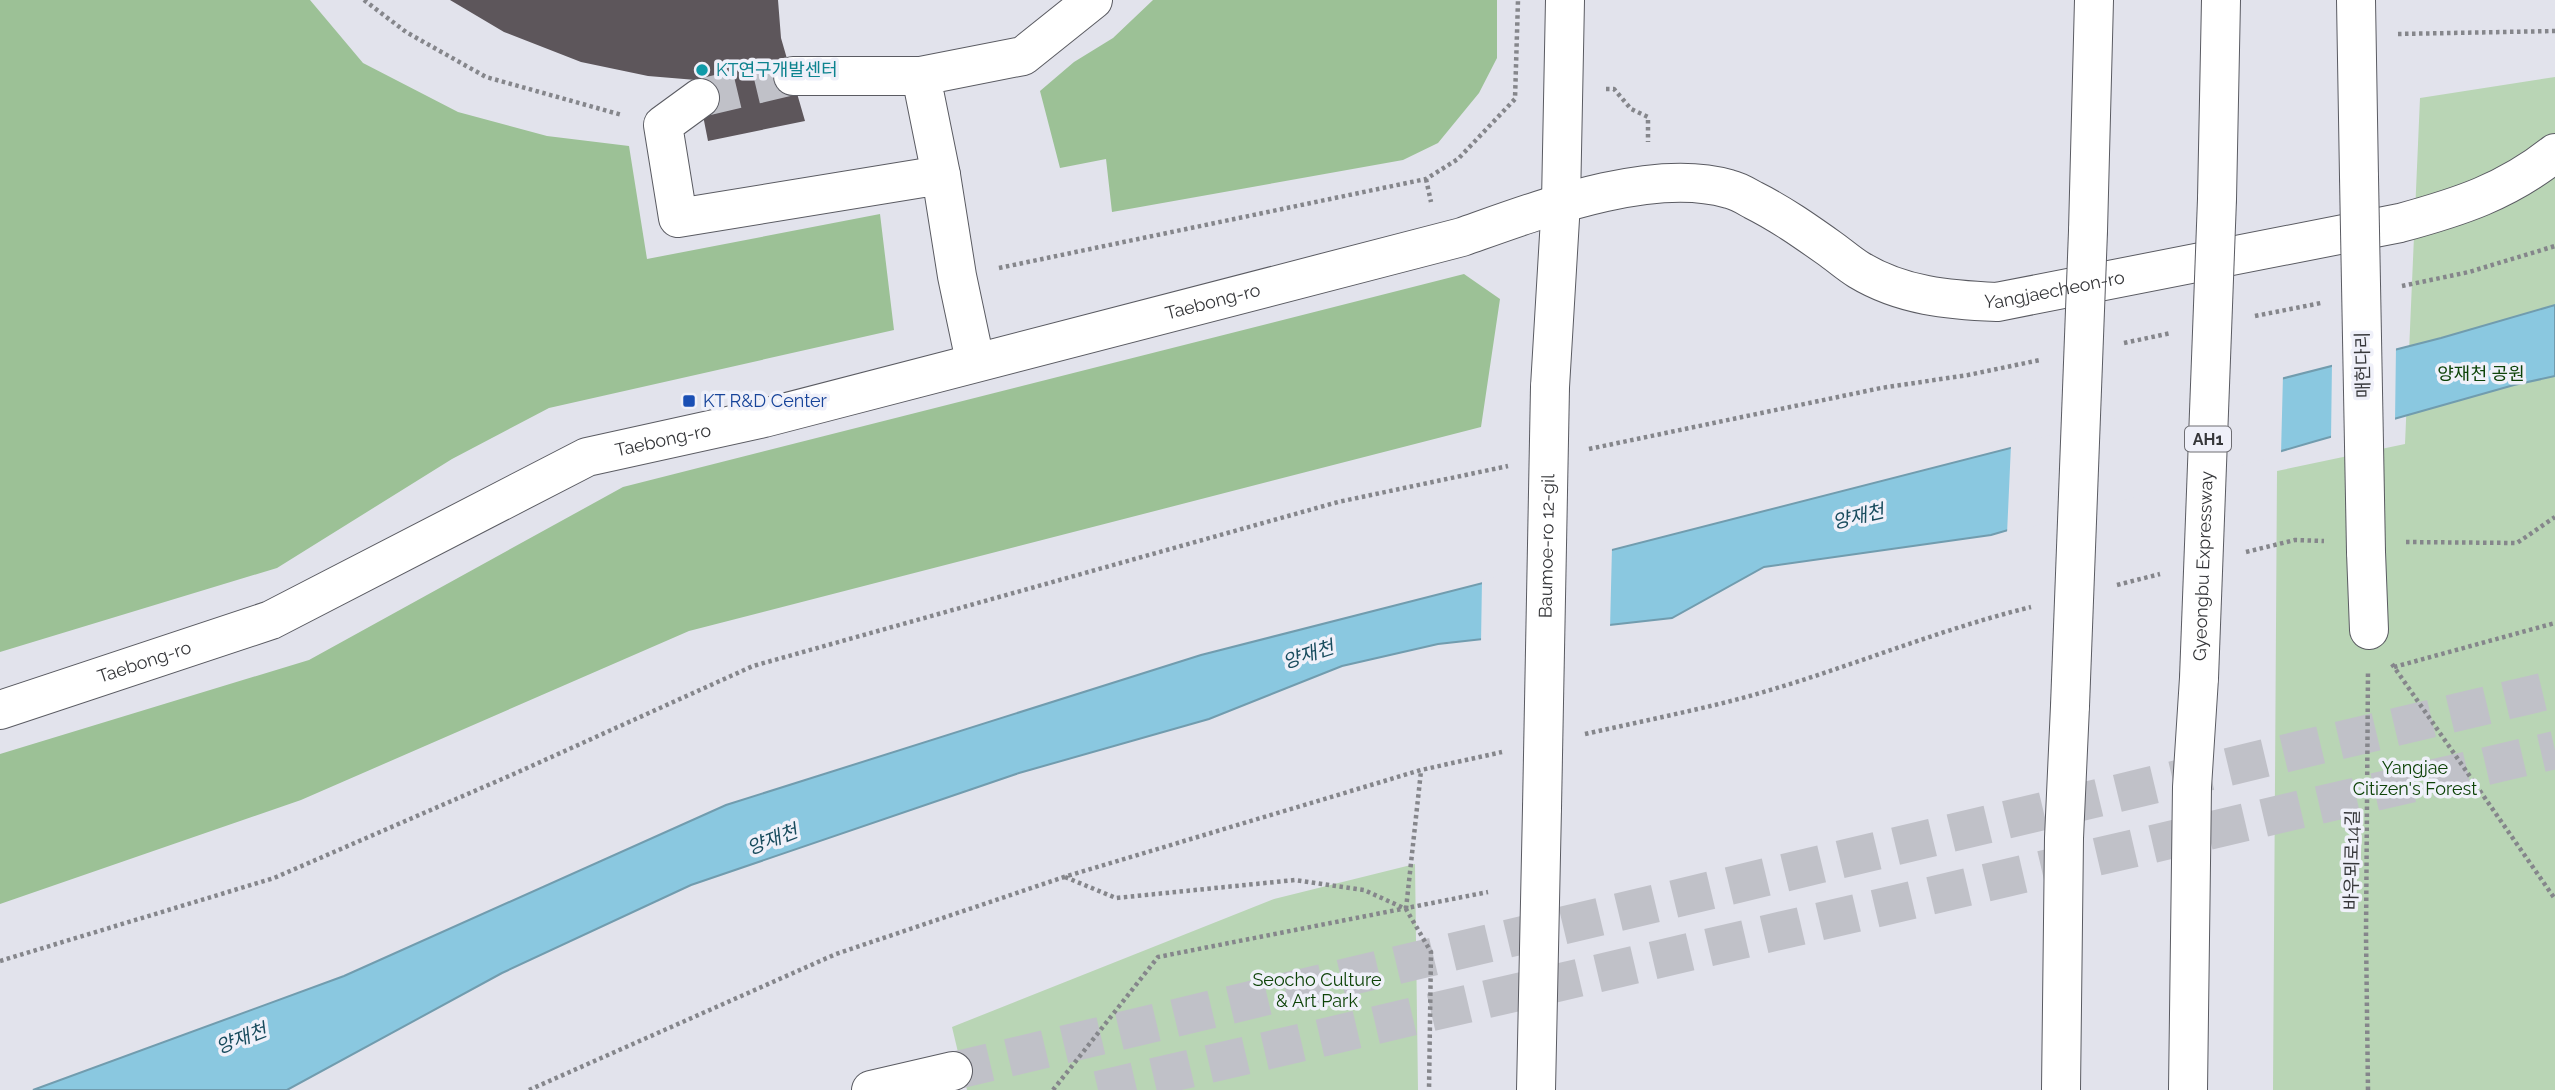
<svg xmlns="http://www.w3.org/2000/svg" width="2555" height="1090" viewBox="0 0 2555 1090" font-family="Raleway,'Noto Sans KR',sans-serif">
	<rect width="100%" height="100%" fill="#e2e3ec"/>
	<path fill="#b9d5b5" d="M2555,77V1090H2273L2277,471L2405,444L2420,98Z
		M1415,864L1418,1090H967L952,1027L1274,899Z"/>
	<path fill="#9cc196" d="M0,0H310L363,63L458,112L547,136L629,146L647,259L880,214L894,330L549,408L452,459L277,568L0,652Z
		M1153,0H1497V58L1479,93L1438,143L1403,160L1112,212L1106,159L1060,168L1040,91L1074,62L1113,38Z
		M1464,274L1500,299L1481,427L689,631L301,800L0,904V754L309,660L623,487Z"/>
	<path fill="#8ac8e0" stroke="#719cae" stroke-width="2" d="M2555,305V376L2514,385L2316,441L1991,535L1764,567L1672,618L1438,644L1342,666L1209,719L1019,773L691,885L502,973L287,1090H33L344,976L726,805L1201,655L2441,338Z"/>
	<path fill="#e2e3ec" d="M2396,346L2395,422L2331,440L2332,362Z
		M2283,375L2281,454L2007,534L2011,445Z
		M1612,547L1610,629L1481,643L1482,580Z"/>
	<path fill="#5d565b" d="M450,0H778L781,38L805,121L708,141L696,80L648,76L581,62L504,32Z"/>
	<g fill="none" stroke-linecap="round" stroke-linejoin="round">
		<path stroke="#c0c1c8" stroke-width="38" stroke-dasharray="38 19" stroke-linecap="butt" d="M700,98L793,76
			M953,1071L2555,689
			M1098,1090L2555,750"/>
		<defs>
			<g id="minor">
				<path d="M2356,0L2359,177"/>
				<path d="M793,76H921"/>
				<path d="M700,98L663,125L678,218L941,175L957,276L975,361"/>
				<path d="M941,175L921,76L1023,56L1093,0"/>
				<path d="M1550,387L1561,202L1565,0"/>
				<path d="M2366,552L2369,630"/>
				<path id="s1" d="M0,710L271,620L587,457L764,418L1462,237C1536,211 1651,166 1729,189C1738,191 1746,196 1753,200C1781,214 1805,231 1829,248C1839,255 1849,264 1859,270C1902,296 1949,300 1997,302L2400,223C2459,207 2506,192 2555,153"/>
				<path d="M871,1090L953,1071"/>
				<path d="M1536,1090L1542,808"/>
			</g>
			<path id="highway" d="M2217,199L2221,0
				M2088,231L2094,0
				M2061,1090L2064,838L2070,706
				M2188,1090L2192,787L2199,678"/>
		</defs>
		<use href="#minor" stroke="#5a5b62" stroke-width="40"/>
		<use href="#highway" stroke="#5a5b62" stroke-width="40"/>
		<path stroke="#85868b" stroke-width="4.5" stroke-dasharray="3.5 3.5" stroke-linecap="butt" d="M364,0L406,32L486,77L622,115
			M2398,34L2555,31
			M1606,89H1614L1631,109L1648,117V142
			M1426,179L1431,202
			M999,268L1426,179L1458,159L1515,99L1518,0
			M2402,286L2469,272L2555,246
			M2255,316L2321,303
			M2124,343L2171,333
			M1589,449L1881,388L1968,375L2040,360
			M2406,542L2517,543L2555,517
			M2246,552L2295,540L2324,541
			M2117,585L2160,574
			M2392,664L2555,899
			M2394,667L2555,623
			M1585,734C1634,723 1683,713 1731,701C1832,675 1929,632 2031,607
			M1065,877L1116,898L1295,880L1364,890L1406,909L1431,952L1429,1090
			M1406,909L1421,771
			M0,961L274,878L516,773L753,666L1338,502L1508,466
			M529,1090L836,954L1064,877L1421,770L1502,752
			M1053,1090L1158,957L1488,892
			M2368,1090L2366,935L2368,670"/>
		<use href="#minor" stroke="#fff" stroke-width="38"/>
		<use href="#highway" stroke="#fff" stroke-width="38"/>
		<defs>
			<g id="minor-bridge">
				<path d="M2359,177L2366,552"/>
				<path id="s2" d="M1542,808L1550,387"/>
			</g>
			<g id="highway-bridge">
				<path id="s3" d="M2199,678L2217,199"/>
				<path d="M2070,706L2088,231"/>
			</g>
		</defs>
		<use href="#minor-bridge" stroke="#5a5b62" stroke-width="40" stroke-linecap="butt"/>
		<use href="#highway-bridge" stroke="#5a5b62" stroke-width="40" stroke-linecap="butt"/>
		<use href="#minor-bridge" stroke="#fff" stroke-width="38"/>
		<use href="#highway-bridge" stroke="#fff" stroke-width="38"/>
	</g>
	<circle fill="#0f9aa8" stroke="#eff0f9" stroke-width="2.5" cx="702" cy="70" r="7"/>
	<rect fill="#1a4fb4" stroke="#eff0f9" stroke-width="2.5" x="682" y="394" width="14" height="14" rx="3.5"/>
	<g text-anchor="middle" stroke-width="7" stroke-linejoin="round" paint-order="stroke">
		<rect fill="#eff0f9" stroke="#6e6e73" stroke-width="2" x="2185" y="426.5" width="46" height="25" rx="5"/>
		<g font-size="16" font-weight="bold" fill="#36373a">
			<text x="2208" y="445">AH1</text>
		</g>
		<g font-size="18" fill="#0d838f" stroke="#eff0f9" text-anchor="start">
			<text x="716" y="76">KT연구개발센터</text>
		</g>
		<g font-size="18" fill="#36373a" stroke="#eff0f9">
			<text dy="6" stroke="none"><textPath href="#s1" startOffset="2174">Yangjaecheon-ro</textPath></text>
			<text dy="6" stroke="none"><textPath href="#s1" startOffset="1286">Taebong-ro</textPath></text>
			<text transform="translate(2363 365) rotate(-91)" y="6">매헌다리</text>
			<text dy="6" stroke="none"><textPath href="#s1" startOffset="719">Taebong-ro</textPath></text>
			<text dy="6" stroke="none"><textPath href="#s2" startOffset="262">Baumoe-ro 12-gil</textPath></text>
			<text dy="6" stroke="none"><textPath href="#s3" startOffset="112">Gyeongbu Expressway</textPath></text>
			<text dy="6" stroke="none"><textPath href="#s1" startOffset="152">Taebong-ro</textPath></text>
			<text transform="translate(2352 860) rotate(-89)" y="6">바우뫼로14길</text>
		</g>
		<g font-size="18" fill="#0e4308" stroke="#eff0f9">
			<text x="2481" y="380">양재천 공원</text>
			<text x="2415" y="774">Yangjae<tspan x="2415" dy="21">Citizen's Forest</tspan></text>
			<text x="1317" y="986">Seocho Culture<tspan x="1317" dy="21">&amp; Art Park</tspan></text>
		</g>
		<g font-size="18" fill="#164399" stroke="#eff0f9" text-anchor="start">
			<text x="703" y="407">KT R&amp;D Center</text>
		</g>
		<g font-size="19" font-style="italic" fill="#194c5e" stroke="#eff0f9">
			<text transform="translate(1858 516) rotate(-13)" y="7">양재천</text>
			<text transform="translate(1308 654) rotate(-18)" y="7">양재천</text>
			<text transform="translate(772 839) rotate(-21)" y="7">양재천</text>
			<text transform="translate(241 1038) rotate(-21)" y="7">양재천</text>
		</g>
	</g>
</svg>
